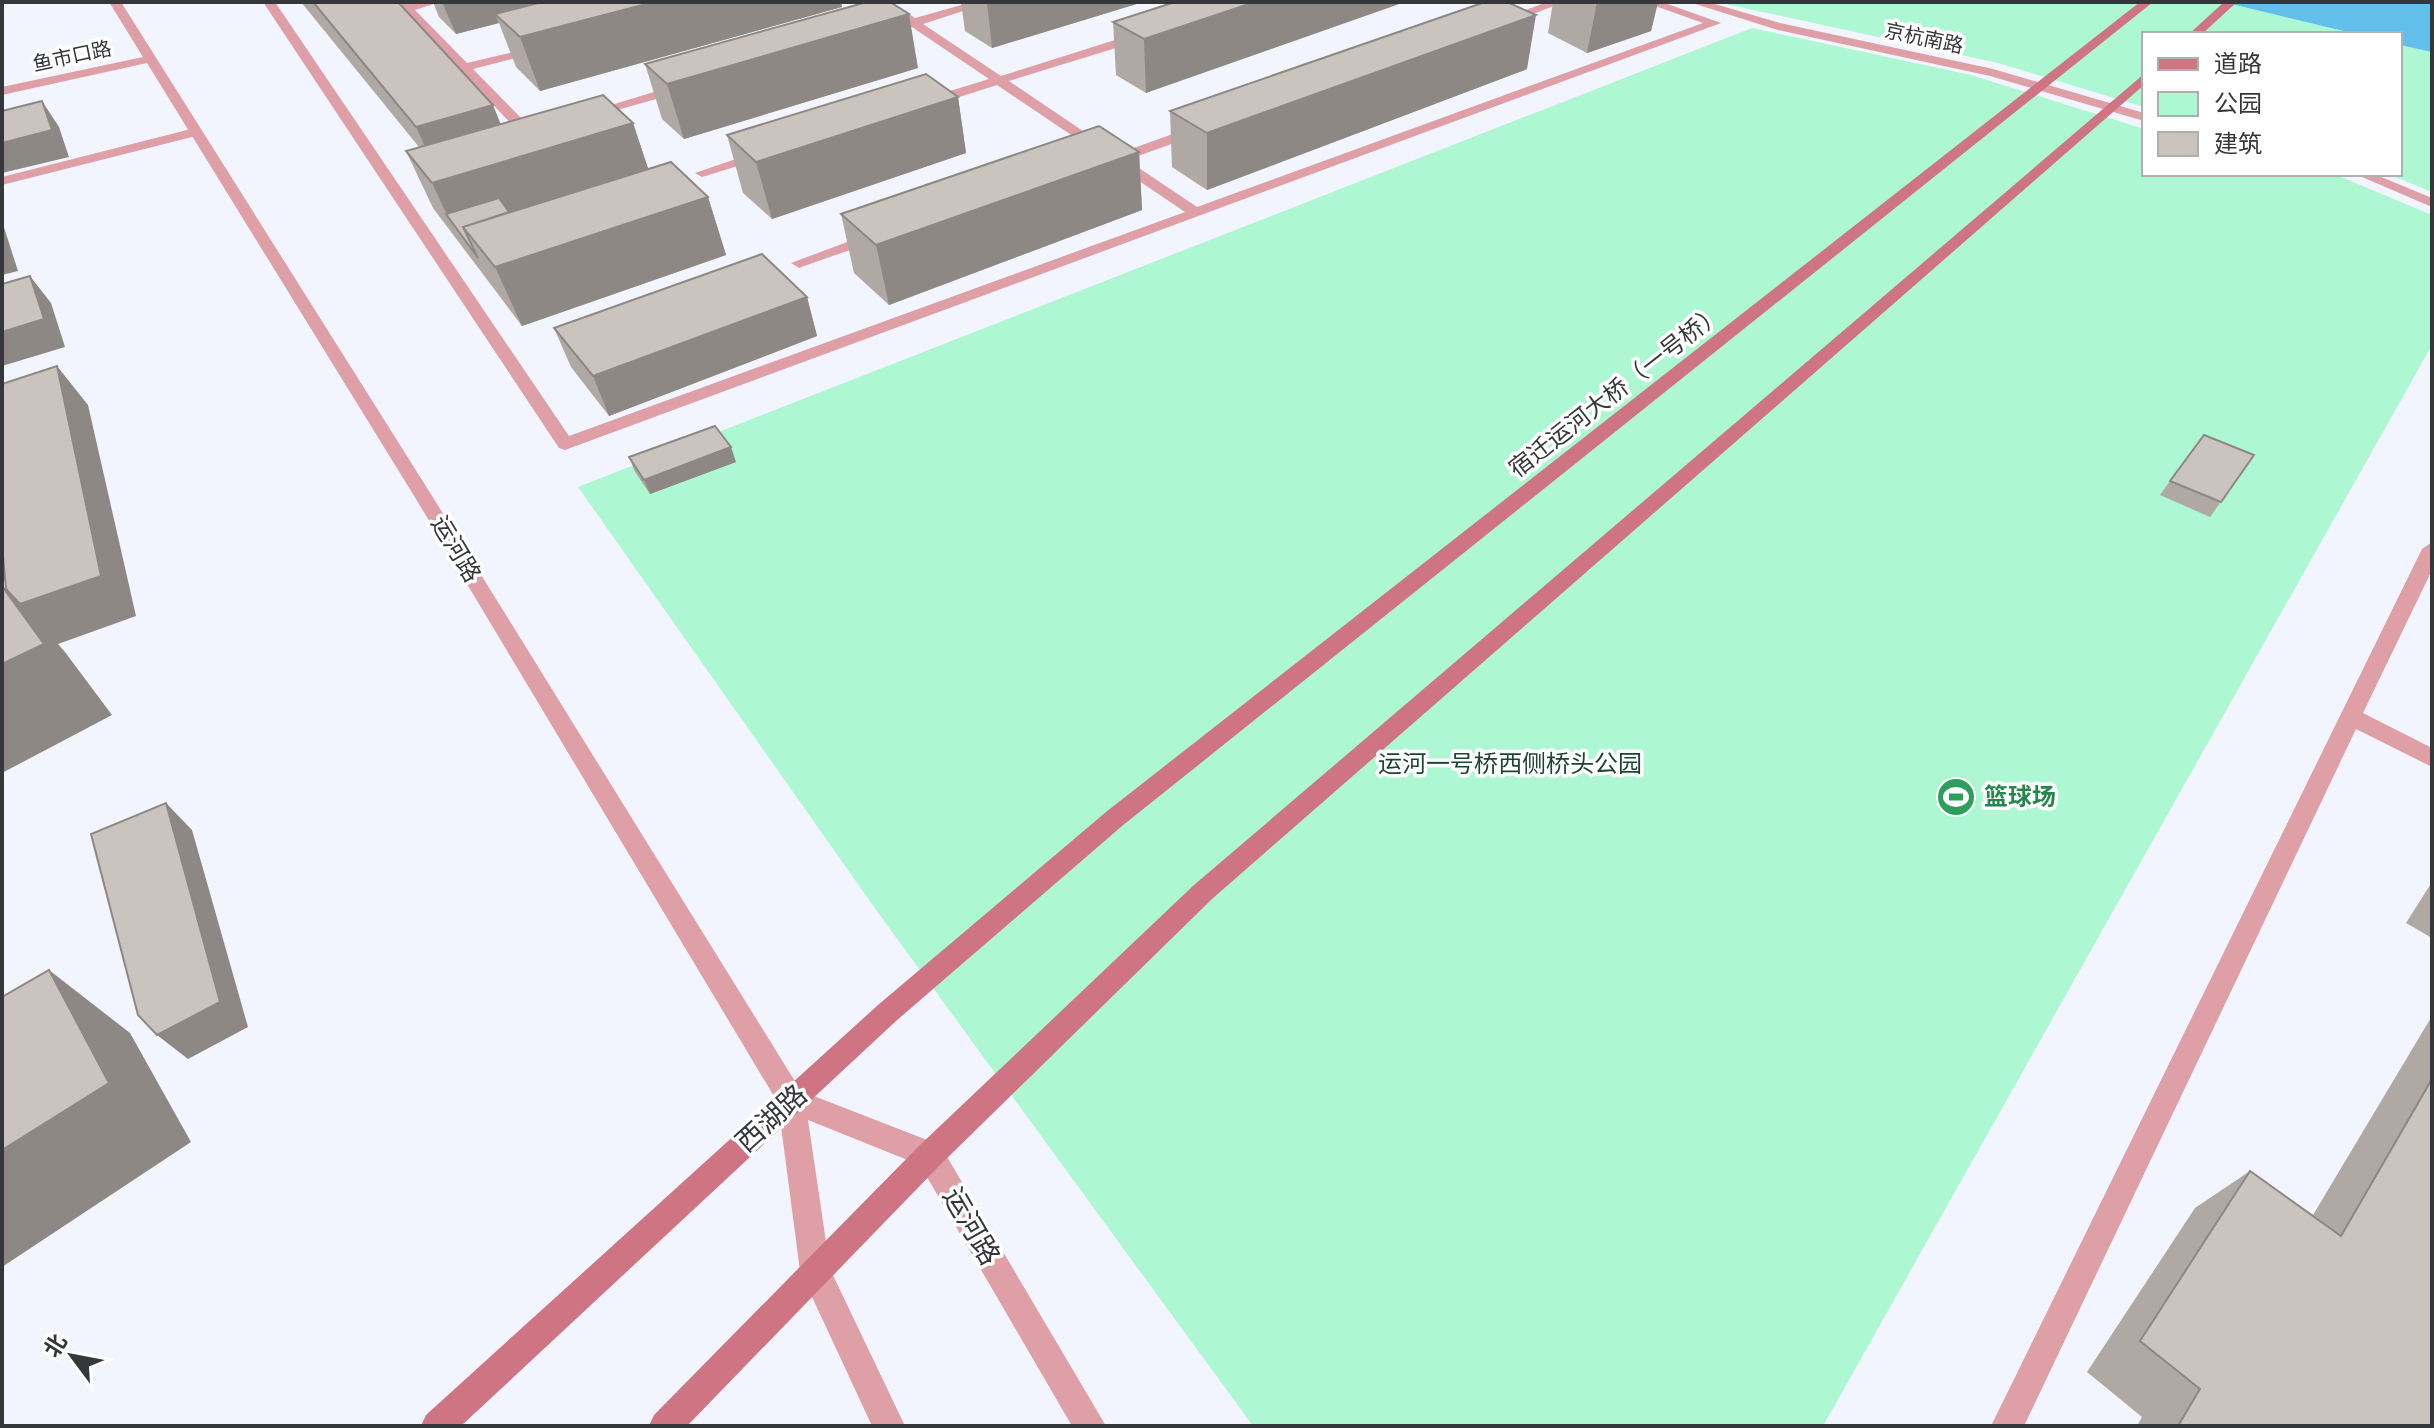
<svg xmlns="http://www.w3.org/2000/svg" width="2434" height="1428" viewBox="0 0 2434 1428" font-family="Arial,'Noto Sans SC',sans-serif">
	<rect width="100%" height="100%" fill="#f2f5fd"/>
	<path fill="#adf7d3" d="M1717,2H2223L2356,34H2144V107L1998,63Z
		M1752,28L1971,75L2144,129V174H2334L2432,215V345L1823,1426H1253L879,914L578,487Z
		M2400,45L2432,52V192L2388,174H2400Z"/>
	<path fill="#61bfea" d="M2223,2H2432V52L2400,45V34H2356Z"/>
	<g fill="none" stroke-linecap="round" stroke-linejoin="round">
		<path fill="#de9fa7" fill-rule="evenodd" d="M263,2H275L569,436L1185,212L997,85L934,105H924V99L989,79L912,27L878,35V29L904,22L877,2H891L915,18L972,2H991L923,24L1001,76L1137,33H1145V39L1009,81L1117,154L1192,127H1202V133L1127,160L1197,207L1703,23L1644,2H1662L1721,23L565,450L559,448Z
			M395,2H440L415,10L467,63L543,45V51L473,69L529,126L540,123L547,127L545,130L521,134Z
			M1547,2H1564L1505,25L1495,22Z
			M683,83L690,87L688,90L589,118L582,114Z
			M195,128L202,132L200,135L2,185V177Z
			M762,150L767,151V157L702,177L695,173Z
			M874,232L882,237L879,240L804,266L799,268L791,263Z
			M2432,542V570L2363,713L2432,748V767L2356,729L2024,1426H1991L2422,549Z"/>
		<path fill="#de9fa7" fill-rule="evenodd" d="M109,2H121L434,499L801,1091L940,1145L1106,1426H1072L920,1165L808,1120L830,1269L905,1426H872L800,1271L778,1103L416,499L147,63L2,95V87L143,57Z
			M1689,2H1708L1780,23L1993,69L2144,113V121L1990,76L1778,30Z
			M2355,174H2374L2432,198V207Z"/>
		<path fill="#ce7482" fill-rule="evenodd" d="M2140,2H2153L1122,826L896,1021L461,1426H421L426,1415L878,1005L1106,812Z
			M2224,2H2237L2202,34H2189Z
			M2144,74V85L1212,899L940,1165L687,1426H649L654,1415L920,1145L1194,885Z"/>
	</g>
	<path fill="#afa8a3" d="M301,2H398L501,124L633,123L648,169L708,197L726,255L522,326L433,208L406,151L419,147Z
		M433,2H841L842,7L540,91L516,67L499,23L456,34L439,17Z
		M961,2H1143L992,48L965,31Z
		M1175,2L1146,93L1116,75L1113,22Z
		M1553,2H1658L1651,31L1587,53L1548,33Z
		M645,64L918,68L684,139L662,119Z
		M1527,69L1207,190L1172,167L1170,111Z
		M958,97L966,153L772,219L743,193L727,135Z
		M1139,152L1142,210L889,305L854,273L841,214Z
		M807,297L817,336L609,416L571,367L554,328Z
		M2254,455L2210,517L2160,495L2170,481Z
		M629,457L736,462L650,494L635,472Z
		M2432,882V938L2406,923Z
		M2432,1016V1426H2137L2142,1417L2087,1372L2195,1208L2250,1171L2313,1215Z"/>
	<path fill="#8e8884" d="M442,2H579L495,14L499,23L456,34Z
		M654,2H841L842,7L540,91L520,37Z
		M987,2H1143L992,48Z
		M1255,2H1405L1146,93L1144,39Z
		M1597,2H1658L1651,31L1587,53Z
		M909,14L918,68L684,139L667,84Z
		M1536,15L1527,69L1207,190V133Z
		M958,97L966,153L772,219L756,162Z
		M42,101L59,127L69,157L2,173V143Z
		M493,105L508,142L433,164L416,127Z
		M633,123L652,180L463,227L446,214L459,241L432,183Z
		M1139,152L1142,210L889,305L876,245Z
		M708,197L726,255L522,326L495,267Z
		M2,221L18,271L2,275Z
		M30,276L51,303L65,347L2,366V332Z
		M807,297L817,336L609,416L593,376Z
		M57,366L88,405L136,616L58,644L65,652L112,715L2,773V585L20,604Z
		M731,447L736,462L650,494L644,480Z
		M166,803L192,830L248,1027L188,1059L157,1035Z
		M49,970L130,1033L191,1142L2,1267V1150Z"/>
	<path fill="#cbc3bd" stroke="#8e8884" stroke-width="2" d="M313,2H398L493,105L416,127Z
		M542,2H654L520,37L495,14Z
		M867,2H890L909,14L667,84L645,64Z
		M1175,2H1255L1144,39L1113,22Z
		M1485,2H1507L1536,15L1207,133L1170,111Z
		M926,74L958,97L756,162L727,135Z
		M603,95L633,123L432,183L406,151Z
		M42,101L52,130L2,143V111Z
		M1099,126L1139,152L876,245L841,214Z
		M671,162L708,197L495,267L463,227Z
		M499,198L509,212L463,227L478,258L446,214Z
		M762,254L807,297L593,376L554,328Z
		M30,276L44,319L2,332V284Z
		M57,366L101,576L20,604L6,589L2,545V384Z
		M715,426L731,447L644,480L629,457Z
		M2204,435L2254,455L2221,502L2170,481Z
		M2,586L44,644L2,664Z
		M166,803L220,1002L157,1035L138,1015L91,834Z
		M49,970L109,1083L2,1150V997Z
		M2432,1079V1426H2178L2200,1389L2140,1341L2250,1171L2341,1236Z"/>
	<defs>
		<symbol id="stadium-disc" viewBox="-11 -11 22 22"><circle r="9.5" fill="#2e9e5b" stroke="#fff"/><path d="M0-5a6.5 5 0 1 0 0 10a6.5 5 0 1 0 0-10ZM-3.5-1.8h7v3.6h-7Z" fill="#fff"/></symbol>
	</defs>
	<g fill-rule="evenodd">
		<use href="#stadium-disc" x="1934" y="775" width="44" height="44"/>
	</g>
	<g text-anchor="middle" stroke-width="7" stroke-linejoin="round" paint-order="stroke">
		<g font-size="20" fill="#36373a" stroke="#fff">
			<text transform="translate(1924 38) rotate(12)" y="7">京杭南路</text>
			<text transform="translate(72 56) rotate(-12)" y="7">鱼市口路</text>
		</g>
		<g font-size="24" fill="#36373a" stroke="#fff">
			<text transform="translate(1616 391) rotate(-38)" y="8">宿迁运河大桥（一号桥）</text>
			<text transform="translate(456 549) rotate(59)" y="8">运河路</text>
		</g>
		<g font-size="24" fill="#1c4433" stroke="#fff">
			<text x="1510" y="772">运河一号桥西侧桥头公园</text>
		</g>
		<g font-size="24" font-weight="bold" fill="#27864d" stroke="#fff" text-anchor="start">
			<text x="1984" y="805">篮球场</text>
		</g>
		<g font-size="28" fill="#36373a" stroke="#fff">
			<text transform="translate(771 1118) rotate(-42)" y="10">西湖路</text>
			<text transform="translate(972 1226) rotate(60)" y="10">运河路</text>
		</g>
	</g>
	<rect width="2434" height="1428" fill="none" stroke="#36373a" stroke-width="8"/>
	<rect x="2142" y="32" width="260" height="144" fill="#ffffff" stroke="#afafb0" stroke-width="2"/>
	<rect x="2158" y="58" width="40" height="12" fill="#ce7482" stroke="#afafb0" stroke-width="2"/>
	<text x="2214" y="72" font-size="24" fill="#36373a">道路</text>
	<rect x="2158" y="92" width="40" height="24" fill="#adf7d3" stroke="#afafb0" stroke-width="2"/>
	<text x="2214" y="112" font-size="24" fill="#36373a">公园</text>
	<rect x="2158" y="132" width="40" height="24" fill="#cbc3bd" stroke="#afafb0" stroke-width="2"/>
	<text x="2214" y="152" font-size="24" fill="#36373a">建筑</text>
	<g transform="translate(72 1356) rotate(302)" stroke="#ffffff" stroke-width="6" paint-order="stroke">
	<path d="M0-6L14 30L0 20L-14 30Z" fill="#36373a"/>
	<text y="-12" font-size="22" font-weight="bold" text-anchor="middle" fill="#36373a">北</text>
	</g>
</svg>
